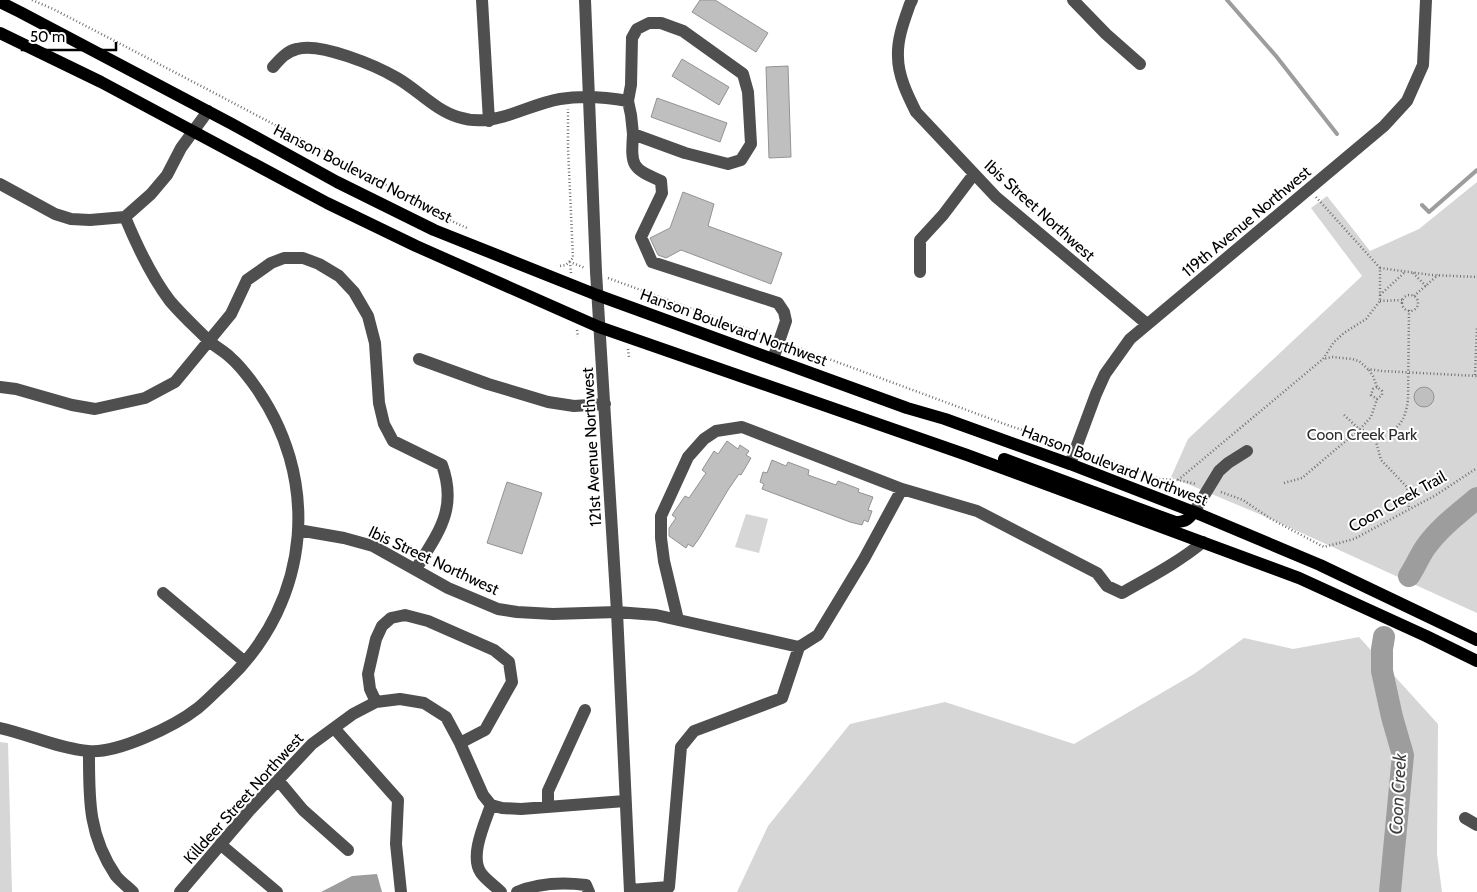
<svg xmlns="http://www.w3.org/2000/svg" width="1477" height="892" viewBox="0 0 1477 892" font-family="Cabin,sans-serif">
	<rect width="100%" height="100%" fill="#fff"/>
	<path fill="#d6d6d6" d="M1477,182V613L1271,519L1171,477L1188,439L1362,276L1311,208L1327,196L1370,251L1419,229Z
		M746,514L768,519L759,553L735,547Z
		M1359,637L1438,724L1437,854L1442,892H737L768,826L850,724L945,702L1074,744L1194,674L1244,638L1293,649Z
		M0,742L8,743L12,892H0Z"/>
	<path fill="#9d9d9d" d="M377,874L382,892H321L352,876Z"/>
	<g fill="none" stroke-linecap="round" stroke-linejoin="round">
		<path stroke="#9d9d9d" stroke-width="4" d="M1227,0L1276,56L1337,134
			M1422,205L1429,212L1477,170"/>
		<path stroke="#9d9d9d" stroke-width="22" d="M1409,576C1415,567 1419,557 1425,548C1439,528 1459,513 1477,498
			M1384,637L1382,649V671L1392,717L1403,755L1390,892"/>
	</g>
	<path fill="#bfbfbf" stroke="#939393" d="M700,0H715L768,33L756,52L692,12Z
		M682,59L729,87L719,105L672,76Z
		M788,66L791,157L769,158L766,67Z
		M657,98L727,123L720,142L651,117Z
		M683,192L714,204L708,226L782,253L771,284L681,250L666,258L658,255L650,238L670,228Z
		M1414 397a10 10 0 1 1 20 0a10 10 0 1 1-20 0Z
		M727,441L738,449L740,445L749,451L746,455L751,458L741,475L739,474L728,490L700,537L693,547L688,544L686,548L669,536V528L676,518L672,515L685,496L689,498L706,473L702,470L714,451L718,454Z
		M772,460L786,466L788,462L809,470L808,475L836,485L838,481L859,489L858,492L873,497L868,510L872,511L868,522L864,520L862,525L850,522L762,489L764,484L760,482L763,472L767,473Z
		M507,482L542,493L522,554L487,543Z"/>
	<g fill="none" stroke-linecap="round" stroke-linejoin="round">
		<path stroke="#717171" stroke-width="2.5" stroke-dasharray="1 2.5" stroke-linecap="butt" d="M32,0L53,9C150,59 247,110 343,161C385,183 424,209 467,228
			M1316,197L1380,268V301L1366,319L1344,333L1334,342L1323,359L1332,357L1352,359L1359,361L1368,369L1382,371L1477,376
			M560,266L566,265L573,258L568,148V109
			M1380,268L1431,275L1477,277
			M571,273L570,262L585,268
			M1413,273L1426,286
			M608,278L769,337
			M1380,295L1405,272
			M1402 303a8 8 0 1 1 16 0a8 8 0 1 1-16 0Z
			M1414,296L1438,275
			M1380,301L1402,300
			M1409,310L1408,400C1405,422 1398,433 1374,434L1381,460L1407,487L1409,509
			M577,330L578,337
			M791,345L1010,426L1066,444
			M628,349L629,358
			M1369,370L1373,376L1377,387L1382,391V395L1377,399L1371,395L1373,389L1377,387
			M1475,375L1477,327
			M1344,415L1359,429L1374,434
			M1087,452L1160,479L1177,480L1196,484
			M1178,480L1323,359
			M1284,483L1302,478L1361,428L1371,417L1377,399
			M1221,492L1243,500L1271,519L1324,547L1354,539L1436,495L1477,468"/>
		<path stroke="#4f4f4f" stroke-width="12" d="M482,0L489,121
			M585,0L596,272L617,612L630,892
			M912,0L910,4C904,21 897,39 898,57C898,76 908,96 916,112L996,197L1147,324
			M1073,0L1106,34L1140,64
			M649,23H661L683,31L743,74L748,92L751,144L741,160L728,164L685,153L633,134L631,115L628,101L631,85L632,38L637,29Z
			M273,67C280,59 287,51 297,49C320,42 377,66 397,78C418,90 435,110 458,117C495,129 525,105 560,99C583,95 606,97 628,101
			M633,134C631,166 631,168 661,181L662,193L641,237L652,262L778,303L784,312L786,321L773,359
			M0,184L55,214L71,219L90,220L125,217L151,194L167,175L181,148L208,111
			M920,272V240L943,215L974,174
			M419,359L488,384L548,402L574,406L605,404
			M0,387L16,389L72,405L95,409L145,398L175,382L231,314L247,280L271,263L284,258H303L319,264L339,276L354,292L368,316L375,343L379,403L384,424L393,441L442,465C458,509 438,533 416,569
			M1070,464L1096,394L1105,374L1130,339L1384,126L1407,101L1423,65L1426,0
			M1194,512L1219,471L1228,463L1247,451
			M298,530L344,538L373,546L448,588L498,609L517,612L553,614L617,612L656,615L799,647L818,635L864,559L902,489
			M163,593L245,662
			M678,620L664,561L661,538V516L688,457L704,439L716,431L742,427L902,489L977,511L1097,573L1107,586L1122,593C1150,577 1179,562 1203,542
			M376,702L370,689L368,674L376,639L382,626L391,618L405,615L428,621L494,650L509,662L512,682L485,730L460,743
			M0,728C28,734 60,749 88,751C117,754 175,726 198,708C208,700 217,690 227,681C312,600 322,476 252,382C246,374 238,364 231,358C223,350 213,346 206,338C194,326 181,314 170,301C151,276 137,246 125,217
			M334,728L398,800L396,844L401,892
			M89,752C89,799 88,835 116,876C121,882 128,887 133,892
			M278,780L303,810L348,850
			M491,805C485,823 469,856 481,873C486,880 495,886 501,892
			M548,807V791L585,710
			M1465,818L1477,825
			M220,844L277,892
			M630,890L669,887L681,747L694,731L782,698L799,647
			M180,892L249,811L312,744L353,714L376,702L400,699L424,703L446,717L460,743L483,795L491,805L502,808L521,809L625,801
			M517,892C539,883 562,882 586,885L589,892"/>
		<path stroke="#000" stroke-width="12" d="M0,2L20,12L232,124L337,182L434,230L597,295L907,408L945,419L1070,464L1194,512L1320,565L1477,640
			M0,33L101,82L327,203L416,246L599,327L967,455L1299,578L1426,636L1477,661
			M1004,459L1175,522C1185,522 1188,520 1194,512"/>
	</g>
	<g text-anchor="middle" stroke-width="4" stroke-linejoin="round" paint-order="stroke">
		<g font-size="16" fill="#000" stroke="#fff">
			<text transform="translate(363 173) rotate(27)" y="6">Hanson Boulevard Northwest</text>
			<text transform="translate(1040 210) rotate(42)" y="6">Ibis Street Northwest</text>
			<text transform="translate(1246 221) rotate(-40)" y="6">119th Avenue Northwest</text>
			<text transform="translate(734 327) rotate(20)" y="6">Hanson Boulevard Northwest</text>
			<text transform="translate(591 447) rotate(-93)" y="6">121st Avenue Northwest</text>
			<text transform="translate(1115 465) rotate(21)" y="6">Hanson Boulevard Northwest</text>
			<text transform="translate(1397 501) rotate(-29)" y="6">Coon Creek Trail</text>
			<text transform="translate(434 560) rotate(25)" y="6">Ibis Street Northwest</text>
			<text transform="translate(243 798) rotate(-48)" y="6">Killdeer Street Northwest</text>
		</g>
		<g font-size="16" fill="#2d2d2d" stroke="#fff">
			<text x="1362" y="440">Coon Creek Park</text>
		</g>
		<g font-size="18" font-style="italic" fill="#3e3e3e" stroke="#fff">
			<text transform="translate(1398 794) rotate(-87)" y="6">Coon Creek</text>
		</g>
	</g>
	<path d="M22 42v8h94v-8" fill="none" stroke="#000000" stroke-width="2.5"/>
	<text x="30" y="42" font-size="15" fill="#000000" stroke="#ffffff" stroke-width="4" paint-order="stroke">50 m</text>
</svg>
